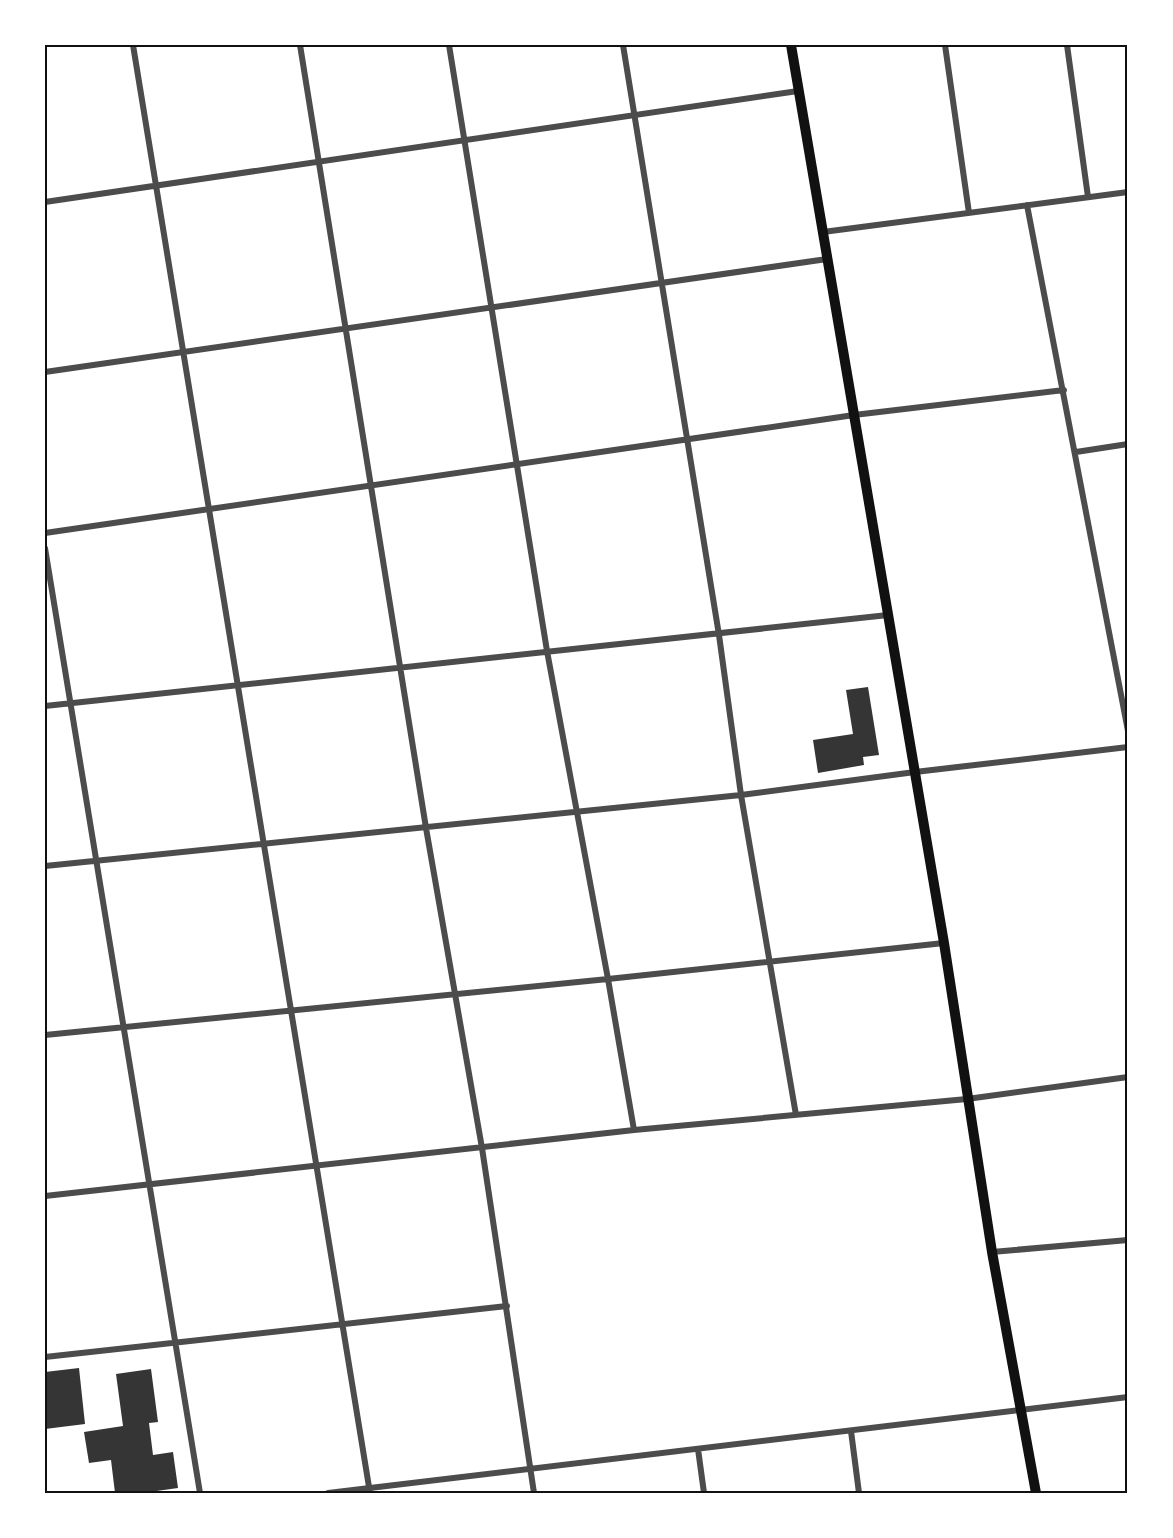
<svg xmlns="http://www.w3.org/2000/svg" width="1173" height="1538" viewBox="0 0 1173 1538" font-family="'Exo 2',sans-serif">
	<rect width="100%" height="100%" fill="#fff"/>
	<path fill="#353535" d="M868,687L879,755L863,757L864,765L818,773L813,740L853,734L846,690Z
		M79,1368L85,1424L45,1429V1372Z
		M151,1369L158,1422L149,1423L153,1455L173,1452L178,1488L142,1493H115L111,1460L89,1463L84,1432L123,1426L116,1374Z"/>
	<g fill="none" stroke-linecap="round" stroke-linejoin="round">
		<path stroke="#4c4c4c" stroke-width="6" d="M133,45L370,1493
			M300,45L426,828L482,1148L534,1493
			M449,45L547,651L608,979L634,1130
			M623,45L719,635L741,795L796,1115
			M945,45L969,213
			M1067,45L1088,197
			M45,202L798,91
			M1027,205L1128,731
			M823,232L1128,192
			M45,372L827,259
			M1076,452L1128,444
			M45,533L854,415L1064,390
			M45,548L200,1493
			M45,706L888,615
			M45,866L741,795L915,772L1128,747
			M45,1035L608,979L944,943
			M45,1196L634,1130L967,1099L1128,1077
			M992,1252L1128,1240
			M45,1357L507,1306
			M851,1431L859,1493
			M698,1449L704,1493
			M328,1493L1128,1397"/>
		<path stroke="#111" stroke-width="10" d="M791,45L944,943L992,1252L1036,1493"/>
	</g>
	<rect width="1173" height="1538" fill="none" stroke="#ffffff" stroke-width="93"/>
	<rect x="46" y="46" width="1080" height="1446" fill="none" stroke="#111" stroke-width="2"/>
</svg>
